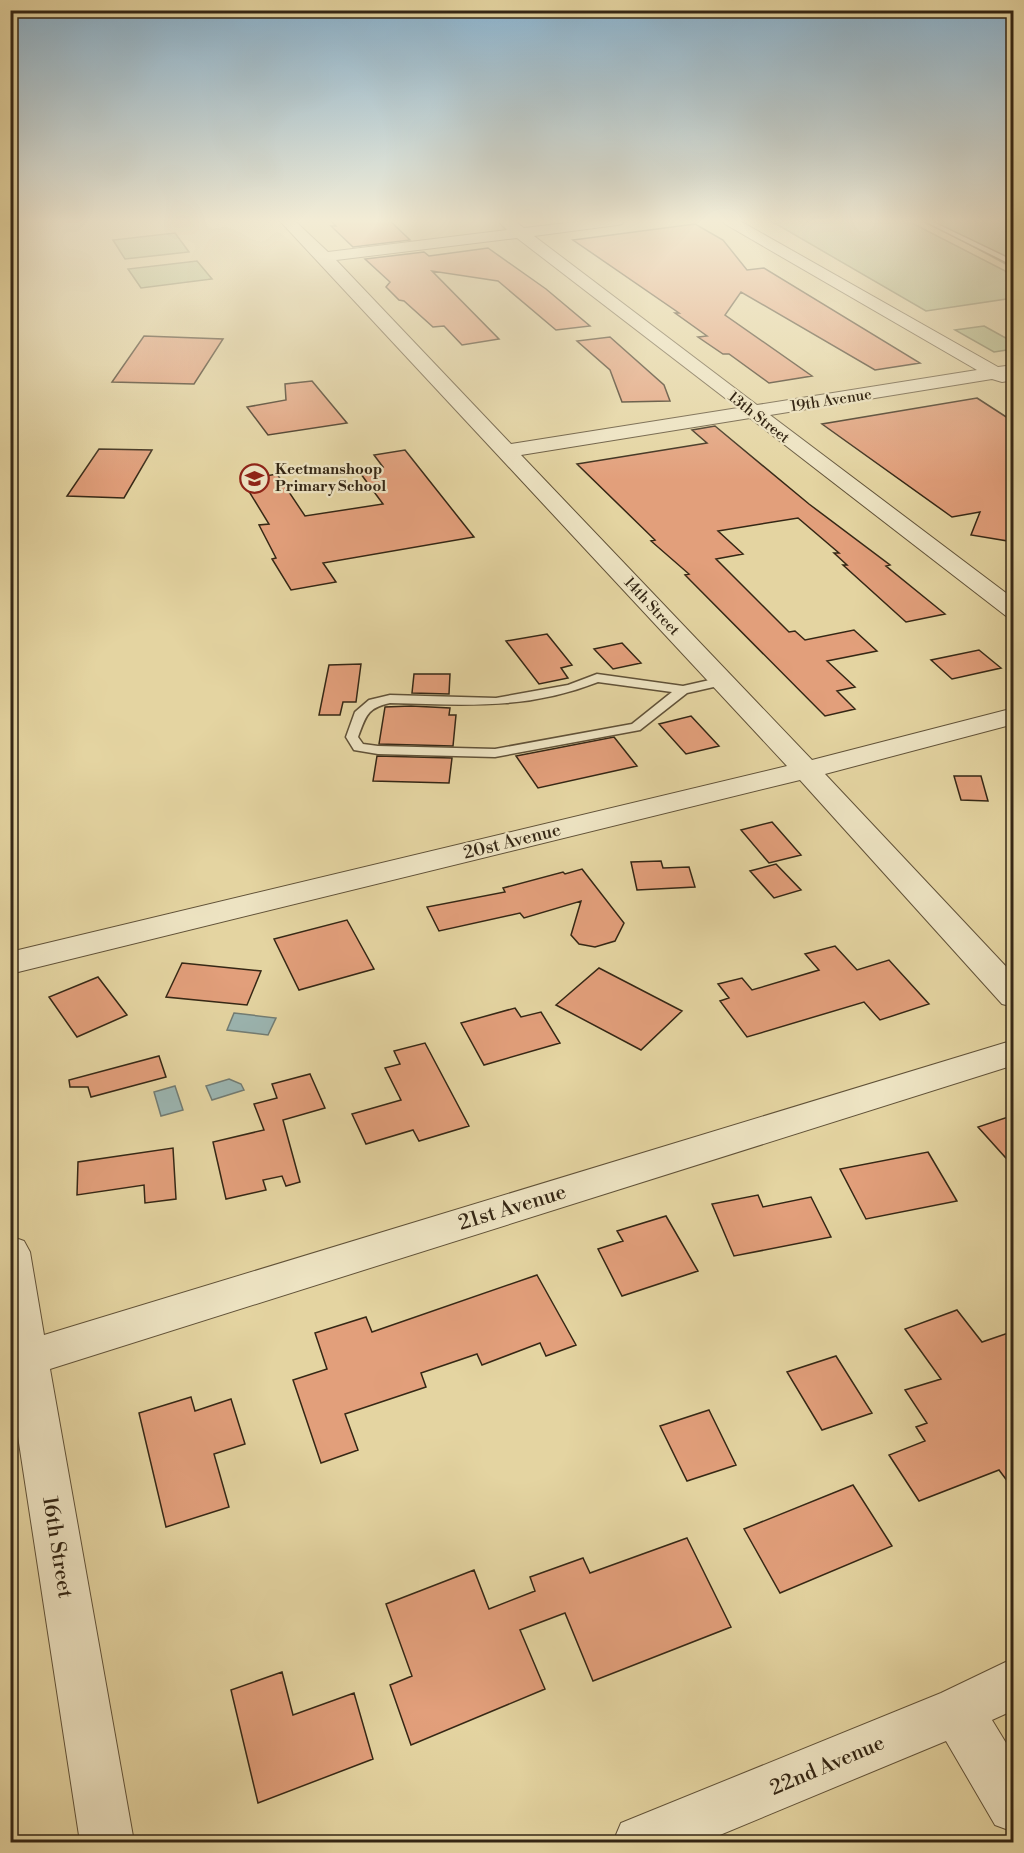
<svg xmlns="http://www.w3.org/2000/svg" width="1024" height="1853" viewBox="0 0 1024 1853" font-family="'Libre Bodoni',serif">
	<rect width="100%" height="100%" fill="#e4d4a1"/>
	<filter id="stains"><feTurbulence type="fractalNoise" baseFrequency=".00333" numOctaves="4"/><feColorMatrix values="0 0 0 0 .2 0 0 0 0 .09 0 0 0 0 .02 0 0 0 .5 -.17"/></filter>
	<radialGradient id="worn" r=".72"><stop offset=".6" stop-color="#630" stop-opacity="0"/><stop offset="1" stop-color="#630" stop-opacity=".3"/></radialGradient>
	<path fill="#b0bd88" stroke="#72724e" stroke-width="1.5" d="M771,221H908L1013,275V298L926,311Z
		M926,221H1013V268Z
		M175,233L189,252L125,259L113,240Z
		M197,261L212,279L141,288L128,269Z
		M984,326L1013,342V349L994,352L955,330Z"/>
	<path fill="#9bb5b1" stroke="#727c73" stroke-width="1.5" d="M234,1013L276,1018L268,1035L227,1030Z
		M229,1079L241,1084L244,1090L212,1100L206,1086Z
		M175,1086L183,1110L161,1116L154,1092Z"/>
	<path fill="#e29f7b" stroke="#352715" stroke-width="1.5" d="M330,220H389L410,240L353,247L331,226H336Z
		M695,224L723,240L747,270L764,268L920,363L875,370L741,292L725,315L812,376L769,383L729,354H723L698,337L707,336L675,313H679L573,240Z
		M488,248L546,289L590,326L556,330L498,281L432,271L499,339L462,345L444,326L433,327L404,301L399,300L386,287L390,282L365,259L424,252L429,256Z
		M144,336L223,339L194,384L112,382Z
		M610,337L664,385L670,401L622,402L610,370L577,341Z
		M312,381L347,423L268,435L247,407L286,400L285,384Z
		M977,398L1014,422V542L971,535L980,512L952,517L822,424Z
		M715,426L809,504L890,565L886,566L945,614L906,622L843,565H847L834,553H839L798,518L718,531L743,554L716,559L789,632L795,631L805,640L854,630L877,651L827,661L855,687L837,691L855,709L825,716L685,575L689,574L651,541L655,540L577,464L707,443L692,430Z
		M99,449L152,450L124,498L67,496Z
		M405,450L474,537L323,563L336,582L291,590L272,559L276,558L259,525L269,524L242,480L277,474L305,516L383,504L358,470L383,467L374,455Z
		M547,634L572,665L561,668L568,678L539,684L506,641Z
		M622,643L641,663L613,669L594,649Z
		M979,650L1001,668L952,679L931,660Z
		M361,664L356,702H343L340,715H319L329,665Z
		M414,674H450L449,694L412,693Z
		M411,706L450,708L449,715H456L453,746L379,744L385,707Z
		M691,716L719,746L686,754L659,724Z
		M614,737L637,766L538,788L516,756Z
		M377,756L452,758L449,783L373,781Z
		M954,776H981L988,801L961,800Z
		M772,822L801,855L769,863L741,830Z
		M661,861L663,868L689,867L695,887L637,890L631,862Z
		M776,864L801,890L774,898L750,871Z
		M582,869L624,923L615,941L595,947L579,944L571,935L581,901L524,918L520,913L439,931L427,907L505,892L503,888L563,872L565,874Z
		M347,920L374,969L299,990L274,939Z
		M835,946L857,970L889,960L929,1004L880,1020L864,1002L747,1037L720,1001L729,998L718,984L742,978L752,990L819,970L805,954Z
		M182,963L261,971L247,1005L166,997Z
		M599,968L682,1011L641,1050L556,1005Z
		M98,977L127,1015L77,1037L49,997Z
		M515,1008L521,1017L541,1012L560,1043L484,1065L461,1023Z
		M425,1043L469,1126L419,1141L413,1130L366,1144L352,1114L401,1100L385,1068L400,1064L394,1051Z
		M159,1056L166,1077L91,1097L88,1087H70L69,1080Z
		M310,1074L325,1108L283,1120L300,1182L286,1186L282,1176L263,1180L266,1190L226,1199L213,1142L264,1130L254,1104L277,1098L272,1084Z
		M1014,1115V1167L978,1127Z
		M173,1148L176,1199L145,1203L144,1185L77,1195L78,1162Z
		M928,1152L957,1201L866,1219L840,1169Z
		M758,1195L763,1207L811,1197L831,1237L734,1256L712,1204Z
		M666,1216L698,1271L622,1296L598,1249L623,1241L617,1231Z
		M537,1275L576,1345L546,1356L540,1343L482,1365L477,1354L421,1373L426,1387L345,1414L358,1450L321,1463L293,1380L327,1369L315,1333L366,1317L372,1332Z
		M957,1310L982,1342L1014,1331V1490L999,1470L919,1501L889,1455L925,1441L916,1427L927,1423L905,1390L941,1379L905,1329Z
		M836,1356L872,1413L822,1430L787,1372Z
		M191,1397L195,1411L231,1399L245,1444L214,1454L229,1507L166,1527L139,1413Z
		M709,1410L736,1465L687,1481L660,1426Z
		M853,1485L892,1546L780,1593L744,1529Z
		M687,1538L731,1627L593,1681L565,1613L520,1630L545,1689L411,1745L390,1685L412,1676L386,1604L474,1570L489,1609L535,1591L530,1577L583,1558L590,1573Z
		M282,1672L293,1715L354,1693L373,1759L258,1803L231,1690Z"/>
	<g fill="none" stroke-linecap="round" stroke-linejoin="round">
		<defs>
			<path id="lane" d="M924,221H931L1014,261V266Z
				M597,674L683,686L723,677L729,681L727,684L687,693L640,730L495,757L378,754L354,750L346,737L355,712L369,700L390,695L496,698L568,685ZM598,682L672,692L632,724L495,749L378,746L363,744L358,737C366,716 367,708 390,703C465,705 527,710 598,682Z"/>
			<path id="street" d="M280,221H295L328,252L507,230L498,221H514L524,228L585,221H624L622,224L617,225L534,236L757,405L977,370L725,224L723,221H740L998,367L1014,365V376H1010L1008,381L1002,382L992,379L770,415L1014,599V618L1006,616L750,418L521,455L812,760L1014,708V724L825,774L1014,975V1007L1002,1004L800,780L10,974V952L787,766ZM517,238L738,408L511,444L336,260Z
				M1014,1040V1065L50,1369L134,1842H80L10,1384V1236L24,1241L30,1252L44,1335Z
				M1014,1658V1710L992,1720L1014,1756V1832L995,1825L946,1741L703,1842H613L621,1823L941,1693Z"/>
		</defs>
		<use href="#lane" stroke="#615238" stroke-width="3"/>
		<use href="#street" stroke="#615238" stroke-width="2"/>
		<use href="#lane" fill="#ede3c2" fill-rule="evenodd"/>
		<use href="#street" fill="#ede3c2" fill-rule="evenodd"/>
	</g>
	<linearGradient id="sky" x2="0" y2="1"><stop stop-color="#89b4d2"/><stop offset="0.46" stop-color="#f3ecd5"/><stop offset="1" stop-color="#f3ecd5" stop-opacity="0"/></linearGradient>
	<rect width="1024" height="480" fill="url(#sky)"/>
	<defs>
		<symbol id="school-ring" viewBox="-11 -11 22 22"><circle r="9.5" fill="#ede3c2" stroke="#8f2418" stroke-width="1.5"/><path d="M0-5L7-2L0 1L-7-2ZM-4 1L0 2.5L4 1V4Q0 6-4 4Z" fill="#8f2418"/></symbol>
	</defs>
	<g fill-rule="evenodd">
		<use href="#school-ring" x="238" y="462" width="33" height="33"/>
	</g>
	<g text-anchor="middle" stroke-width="4.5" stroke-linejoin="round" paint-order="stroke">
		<g font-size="15" fill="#352715" stroke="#ede3c2">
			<text transform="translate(831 400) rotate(-9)" y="5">19th Avenue</text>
			<text transform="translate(759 417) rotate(38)" y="5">13th Street</text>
			<text transform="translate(652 606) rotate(47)" y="5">14th Street</text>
		</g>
		<g font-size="15" font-weight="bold" fill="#352715" stroke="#ede3c2" text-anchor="start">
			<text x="275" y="474">Keetmanshoop<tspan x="275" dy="17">Primary School</tspan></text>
		</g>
		<g font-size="18" fill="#352715" stroke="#ede3c2">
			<text transform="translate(512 841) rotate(-14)" y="6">20st Avenue</text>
		</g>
		<g font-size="21" fill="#352715" stroke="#ede3c2">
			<text transform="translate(512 1207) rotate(-17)" y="7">21st Avenue</text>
			<text transform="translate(58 1547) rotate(81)" y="7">16th Street</text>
			<text transform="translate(827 1765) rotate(-23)" y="7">22nd Avenue</text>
		</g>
	</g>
	<rect width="1024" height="1853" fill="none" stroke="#e4d4a1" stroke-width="36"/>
	<rect x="12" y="12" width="1000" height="1829" fill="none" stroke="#352715" stroke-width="3"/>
	<rect x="18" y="18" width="988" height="1817" fill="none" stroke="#352715" stroke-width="1.5"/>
	<rect width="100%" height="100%" filter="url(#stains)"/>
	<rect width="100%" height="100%" fill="url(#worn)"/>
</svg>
